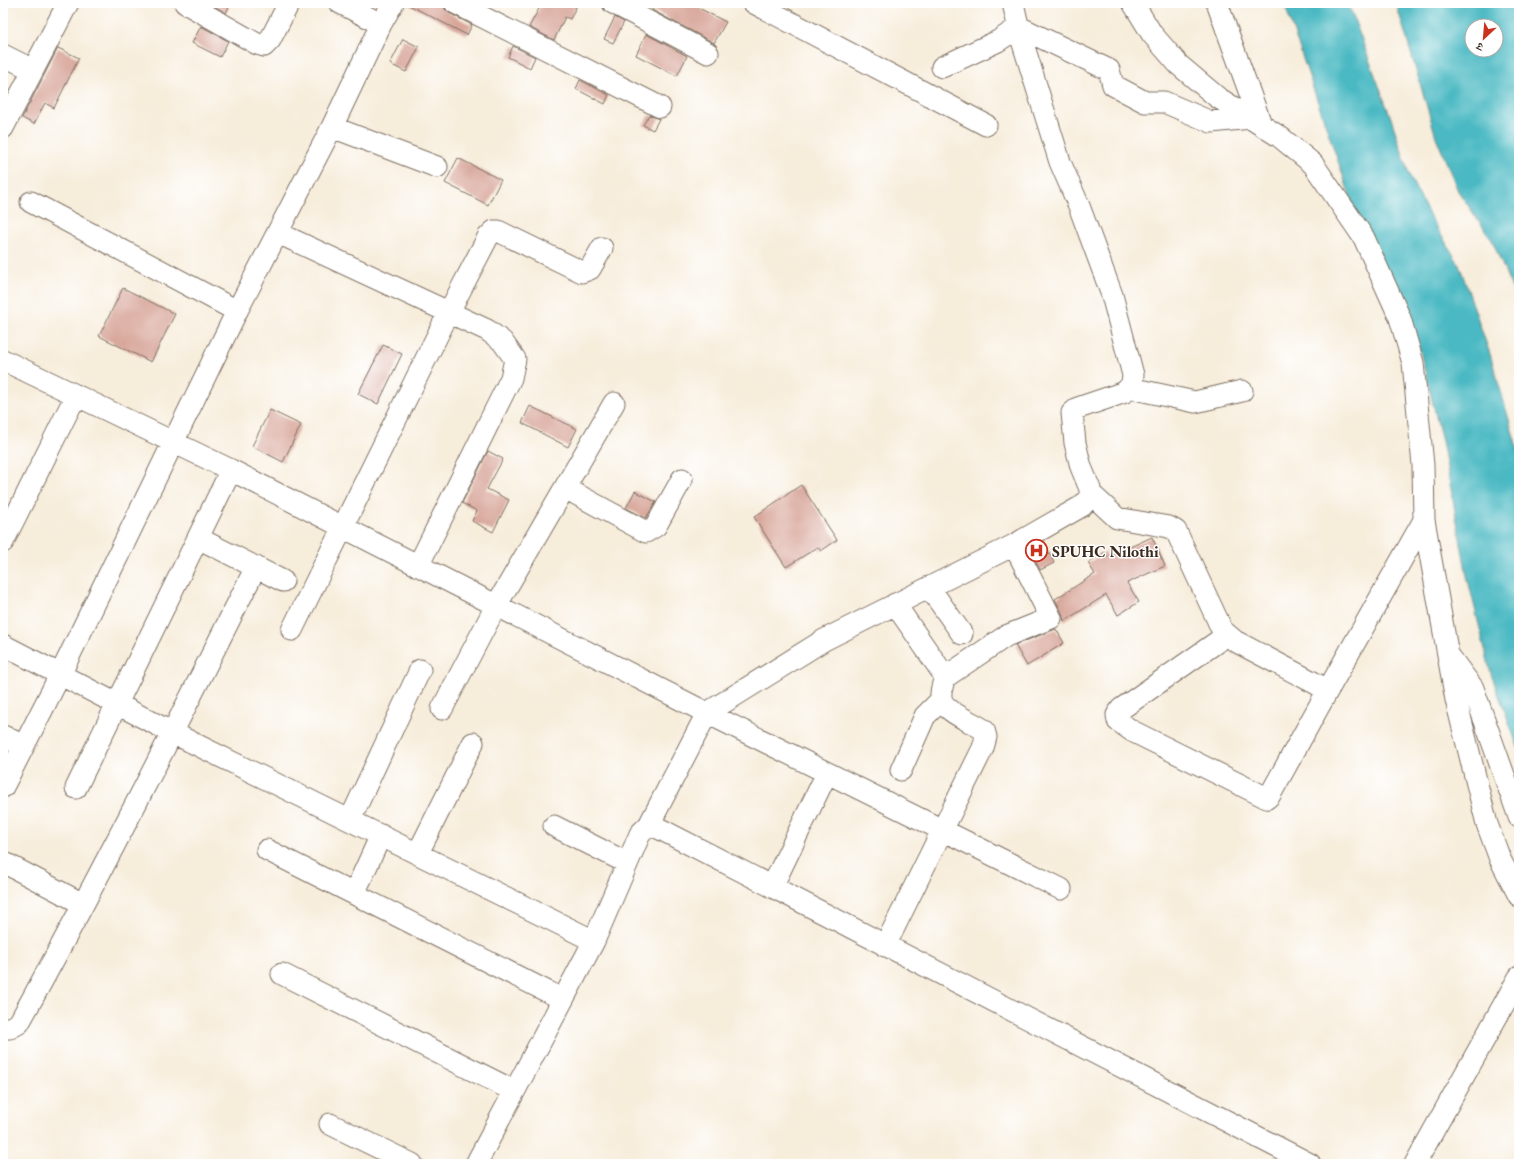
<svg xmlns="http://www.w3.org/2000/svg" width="1522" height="1167" viewBox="0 0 1522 1167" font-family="'EB Garamond','Noto Serif Devanagari',serif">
	<rect width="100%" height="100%" fill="#fff"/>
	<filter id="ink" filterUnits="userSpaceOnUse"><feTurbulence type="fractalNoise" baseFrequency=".025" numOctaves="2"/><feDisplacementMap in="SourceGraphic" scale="8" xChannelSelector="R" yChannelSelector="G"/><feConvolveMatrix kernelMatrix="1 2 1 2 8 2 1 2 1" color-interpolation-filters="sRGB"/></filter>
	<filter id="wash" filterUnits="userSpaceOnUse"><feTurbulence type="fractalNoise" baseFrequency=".012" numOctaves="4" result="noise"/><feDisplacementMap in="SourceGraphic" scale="16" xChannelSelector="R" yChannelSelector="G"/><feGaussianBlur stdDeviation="0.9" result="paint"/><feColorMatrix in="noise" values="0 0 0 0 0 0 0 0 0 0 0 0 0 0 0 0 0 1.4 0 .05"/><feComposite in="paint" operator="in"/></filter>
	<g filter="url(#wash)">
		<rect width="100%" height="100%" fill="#f7eddb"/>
		<path fill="#4bb9c3" stroke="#437270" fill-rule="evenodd" d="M1284,3H1348L1391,118L1410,177L1429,215L1459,264L1490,354L1519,454V750L1491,674L1467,576L1442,441L1419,347L1354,208Z
			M1396,3H1519V315L1516,298L1492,240L1458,191L1436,137ZM1472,26H1496V50H1472Z"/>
		<g id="blocks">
			<path fill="#d8a69a" d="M209,3H231L226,13Z
				M405,3H443L445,9L449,13L472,25L467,35Z
				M542,3H578L570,19L565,17L554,40L529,27Z
				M656,3H689L726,22L714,43L652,10Z
				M615,17L624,22L613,43L604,39Z
				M201,26L228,41L220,57L192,43Z
				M646,34L687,56L677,76L636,55Z
				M403,39L419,47L406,72L390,64Z
				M513,46L535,57L530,68L508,57Z
				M58,48L79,58L54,108L45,103L34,124L22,118Z
				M580,80L609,95L605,104L576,89Z
				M649,115L659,119L653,130L643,125Z
				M458,158L501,180L488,205L445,183Z
				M123,288L175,314L151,362L99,336Z
				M383,345L402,354L378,404L358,394Z
				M530,406L577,429L568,447L522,423Z
				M270,410L301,425L283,462L252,446Z
				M488,451L503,459L487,489L509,500L493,532L472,521L477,511L462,503Z
				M801,485L837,540L821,551L818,547L786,567L754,517Z
				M635,491L656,502L646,518L626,508Z
				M1152,537L1165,566L1127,583L1139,602L1118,615L1106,595L1064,621L1062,613L1055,599L1095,574L1088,563L1105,552L1108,557Z
				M1044,542L1054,563L1040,570L1030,550Z
				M1056,629L1064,643L1027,666L1015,645Z"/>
		</g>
	</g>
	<g filter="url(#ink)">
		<use href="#blocks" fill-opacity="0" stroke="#7d6e60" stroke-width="1"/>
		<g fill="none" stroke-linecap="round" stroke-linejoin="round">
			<defs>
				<path id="minor" d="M185,3L257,44L264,46L270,40L289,3
					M340,3L381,24
					M455,3L660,107
					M613,3L708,53
					M754,3L986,125
					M1133,3L1152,34L1179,65L1217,97L1280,137L1313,164L1364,238L1400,318L1413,363L1423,465L1424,520L1456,700L1487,824L1500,859L1519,896
					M1217,3L1261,124
					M3,55L33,70
					M942,67L998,41L1019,27L1109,70L1113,85L1145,102H1164L1211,122L1251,118
					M332,127L437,167
					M3,128L68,3
					M31,202L237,311
					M278,233L487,330L502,341L515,359L511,378L418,566
					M3,360L231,470L707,713L1061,889
					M1130,388L1195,402L1242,391
					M565,488L646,532L656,526L682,479
					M1090,493L1117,518L1169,527L1176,531L1218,621L1222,630L1235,641L1328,690L1424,520
					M198,538L283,581
					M3,542L76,395
					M929,587L962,634
					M292,630L449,312L488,237L494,231H498L582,272L590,269L602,248
					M1227,635L1121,709L1117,715L1118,721L1132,731L1267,798L1270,795L1328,690
					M3,645L173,733L594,941
					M1450,657L1473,688L1519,817
					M944,678L1006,636L1051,618L1014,545
					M442,709L496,606L614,403
					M3,736L24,746
					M901,770L925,716L941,700
					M3,787L60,675L237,311L332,127L381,24L393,3
					M76,788L231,470
					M350,820L420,670
					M649,825L707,713L824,640L1014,545L1082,506L1090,497V489L1081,467L1075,443L1072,413L1078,408L1125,392L1132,384L1133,375L1112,295L1079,206L1060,162L1020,34L1013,3
					M554,826L627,863
					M267,850L562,999
					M418,853L473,743
					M3,862L83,904
					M772,887L827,773
					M354,894L381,835
					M885,946L983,748L986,737L984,730C973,722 941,711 941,696C940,689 945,682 944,675L895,604
					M282,974L514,1091
					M3,1028H10L19,1023C102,873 179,720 256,567
					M330,1124L412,1164
					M476,1164L594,941L640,834L649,825L660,829L1310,1164
					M1415,1164L1519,977"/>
			</defs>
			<use href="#minor" stroke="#7d6e60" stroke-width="23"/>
			<use href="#minor" stroke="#fff" stroke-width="21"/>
		</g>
	</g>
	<defs>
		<symbol id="hospital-ring" viewBox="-11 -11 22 22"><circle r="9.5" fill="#fff" stroke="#c8321e" stroke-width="1.5"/><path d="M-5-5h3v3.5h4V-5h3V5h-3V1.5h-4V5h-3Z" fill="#c8321e"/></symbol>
	</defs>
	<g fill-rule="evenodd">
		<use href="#hospital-ring" x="1024" y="538" width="25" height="25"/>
	</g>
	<g text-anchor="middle" stroke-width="3" stroke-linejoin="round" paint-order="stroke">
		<g font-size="16" font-weight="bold" fill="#3b2a1e" stroke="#fff" text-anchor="start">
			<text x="1052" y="557">SPUHC Nilothi</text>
		</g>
	</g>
	<rect width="1522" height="1167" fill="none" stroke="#fff" stroke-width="16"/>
	<g transform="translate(1484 38) rotate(206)"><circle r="19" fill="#ffffff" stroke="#b1aaa5"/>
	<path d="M0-3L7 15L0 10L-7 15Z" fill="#c8321e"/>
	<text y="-6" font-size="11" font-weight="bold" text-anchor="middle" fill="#3b2a1e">उ</text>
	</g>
</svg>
